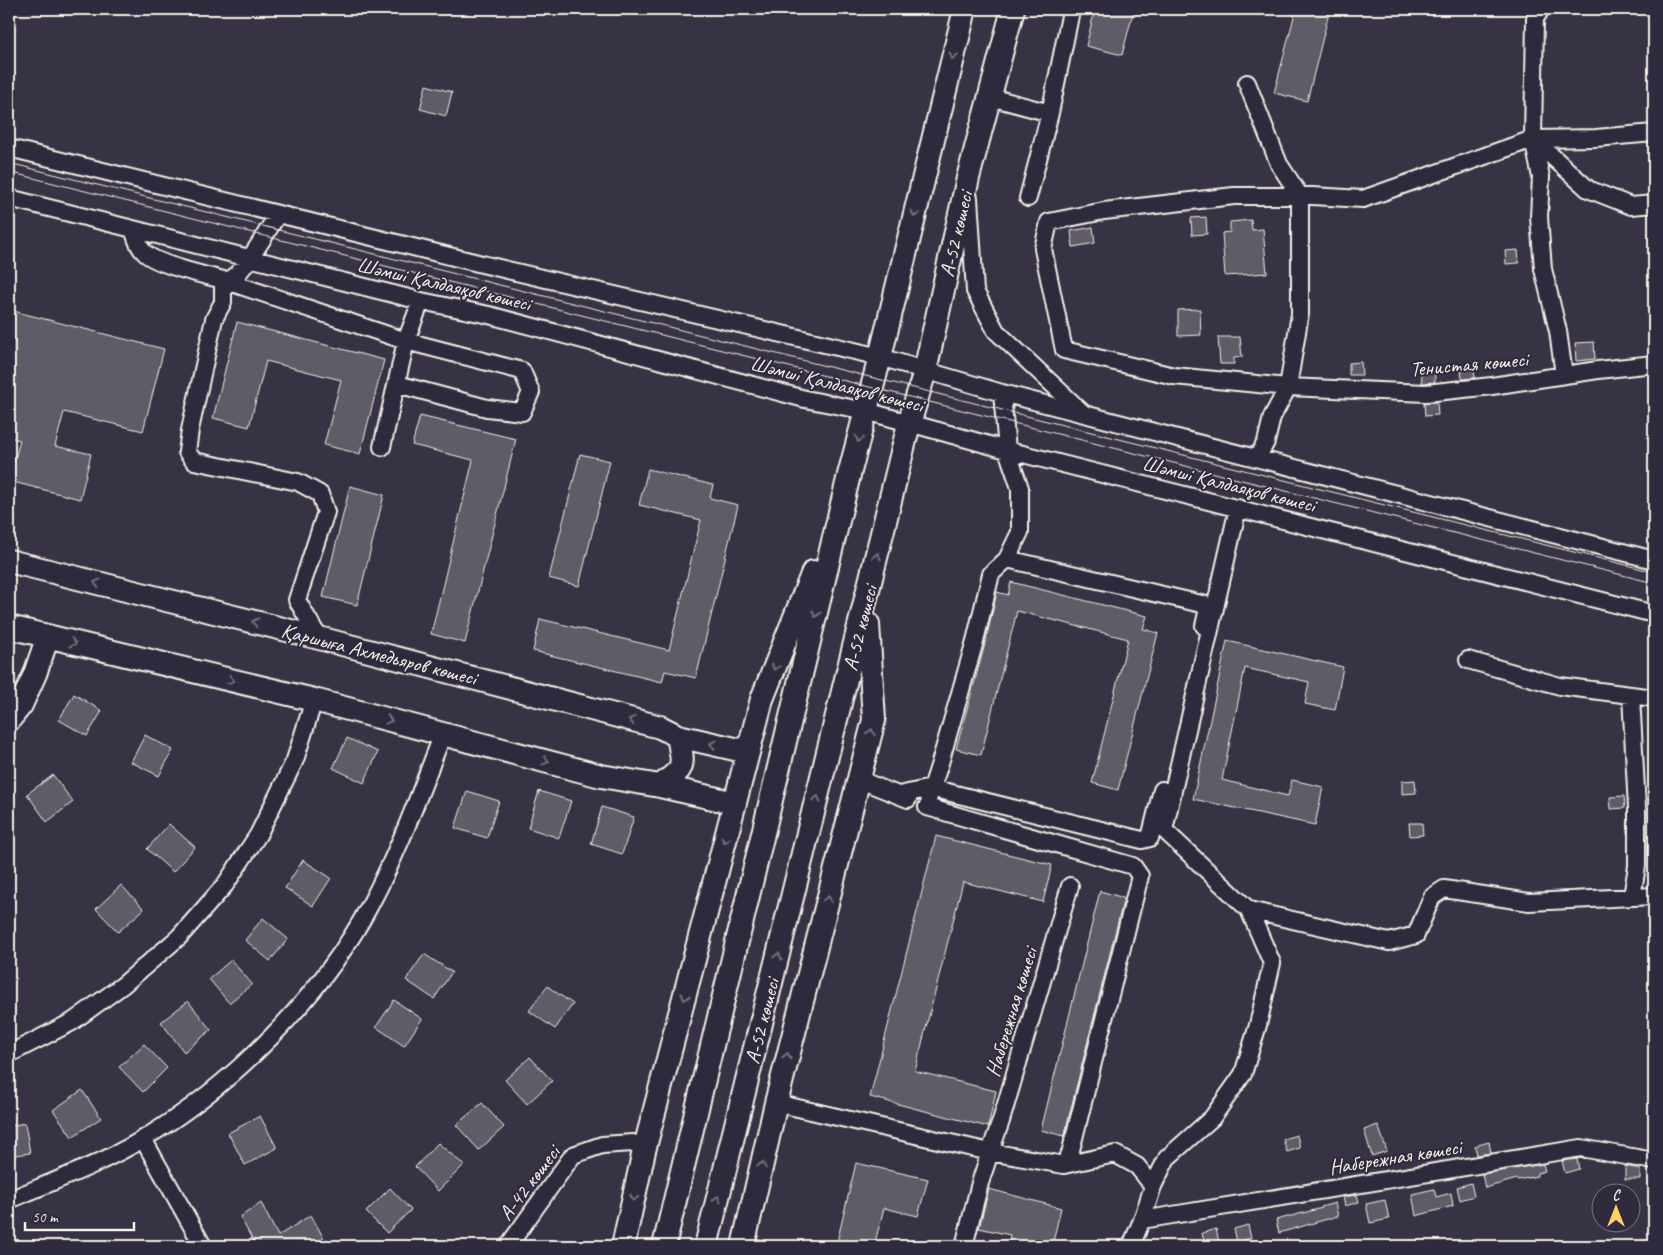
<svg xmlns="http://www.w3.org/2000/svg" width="1663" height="1255" viewBox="0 0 1663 1255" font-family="Caveat,sans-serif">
	<rect width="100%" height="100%" fill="#373244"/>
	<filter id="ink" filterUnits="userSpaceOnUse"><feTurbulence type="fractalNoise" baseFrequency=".02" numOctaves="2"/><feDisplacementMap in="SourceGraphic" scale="10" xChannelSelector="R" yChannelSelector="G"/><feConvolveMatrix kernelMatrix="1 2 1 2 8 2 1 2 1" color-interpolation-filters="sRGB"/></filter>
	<g filter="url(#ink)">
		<path fill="#5f5c67" stroke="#f4f1e8" d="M1095,9H1134L1122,55L1086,46Z
			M1296,9H1330L1307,101L1274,93Z
			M426,85L452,92L446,116L420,109Z
			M1206,217L1207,234L1192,235L1191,218Z
			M1251,220L1252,230L1263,229L1267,273L1225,276L1222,233L1230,232V222Z
			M1093,227L1095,243L1073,247L1071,231Z
			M1518,250L1519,263L1506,264L1505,251Z
			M1200,309L1201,335L1178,336V310Z
			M9,310L164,349L143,431L64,412L55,446L91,454L80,499L9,481L20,440L9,437Z
			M237,322L384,360L360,454L324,445L341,380L266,361L249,427L213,418Z
			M1218,337H1240L1242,357L1234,358V364H1220Z
			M1594,342L1595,359L1576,361L1575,343Z
			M1361,362L1362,375H1349V363Z
			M1474,369L1475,378L1462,379L1461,370Z
			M1435,371V382L1422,383L1421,372Z
			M1437,402L1438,415L1425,416L1424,403Z
			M420,416L516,439L465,643L431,634L473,460L412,445Z
			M580,454L610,461L579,586L549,578Z
			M648,469L713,485L710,498L738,505L696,678L665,671L662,682L533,651L540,619L669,650L701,520L639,505Z
			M350,486L384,495L357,605L323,597Z
			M1011,582L1147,616L1143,629L1158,633L1118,790L1092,783L1128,639L1017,611L981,755L956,749L985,644L997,592L1008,595Z
			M1227,641L1343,667L1335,710L1305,704L1309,682L1245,668L1222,780L1288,796L1292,780L1323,787L1315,825L1193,799Z
			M74,694L102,711L87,736L59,720Z
			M145,735L173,750L159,776L131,762Z
			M347,738L378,752L364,783L333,768Z
			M53,775L73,802L47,822L27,794Z
			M1415,780L1416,793L1402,794V781Z
			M467,791L499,801L487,838L455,828Z
			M539,791L571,801L559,838L528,828Z
			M1624,796L1625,808L1611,809L1610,797Z
			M602,807L634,817L622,854L591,844Z
			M1409,823H1422L1423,835L1410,836Z
			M169,824L195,847L173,872L147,849Z
			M936,836L1052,865L1043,902L963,882L915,1071L996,1091L988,1127L870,1097Z
			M303,860L331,878L313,906L285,888Z
			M121,885L144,909L118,932L96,909Z
			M1100,891L1124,898L1064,1136L1041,1130Z
			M263,918L288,939L270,961L245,940Z
			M424,954L452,972L434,999L406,980Z
			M231,960L252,984L229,1003L209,979Z
			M547,986L573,1004L555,1029L529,1011Z
			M394,1000L422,1019L404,1046L376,1027Z
			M188,1001L211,1030L184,1052L161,1022Z
			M144,1044L167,1068L143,1092L119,1067Z
			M530,1057L552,1081L527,1104L505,1080Z
			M82,1090L101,1118L72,1137L53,1110Z
			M482,1103L504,1127L479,1150L456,1125Z
			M260,1116L277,1148L245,1165L228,1133Z
			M25,1123L30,1153L9,1156V1126Z
			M1378,1125L1387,1151L1372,1156L1364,1130Z
			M1297,1135L1300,1148L1287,1152L1283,1139Z
			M1489,1142L1491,1153L1477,1155L1475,1146Z
			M438,1143L464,1165L438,1191L415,1167Z
			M1577,1159L1579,1169L1565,1173L1562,1161Z
			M856,1163L928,1179L918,1216L884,1208L874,1246H836Z
			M1543,1164L1545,1171L1537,1173V1176L1518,1180L1517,1179L1485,1188L1482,1174Z
			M1625,1166L1640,1169V1179H1625Z
			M1471,1183L1474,1196L1460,1200L1457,1187Z
			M390,1188L411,1210L387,1233L366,1212Z
			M989,1189L1061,1208L1052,1246H1008L1010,1235L979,1228Z
			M1434,1189L1436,1197L1451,1193L1453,1206L1416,1216L1412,1194Z
			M1357,1195L1359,1202L1345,1206L1343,1197Z
			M1385,1200L1389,1219L1370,1223L1366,1204Z
			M261,1203L278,1236L311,1215L328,1246H256L240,1217Z
			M1335,1203L1338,1216L1279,1233L1276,1220L1322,1208L1321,1207Z
			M1248,1225L1251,1238L1237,1242L1234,1229Z
			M1216,1229L1219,1242L1205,1246L1202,1233Z"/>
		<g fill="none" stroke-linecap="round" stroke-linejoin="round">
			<defs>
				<path id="street" d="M1541,9L1535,19L1533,139L1363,199L1312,196H1234L1104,211L1049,222L1043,249L1064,350L1174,376L1288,387L1426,393L1492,386L1598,370L1654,364
					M1247,83L1279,164L1300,196V314L1288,387L1272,417L1266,442L1257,458
					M990,97L1050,113L1071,11
					M1533,139L1541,177L1539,217L1543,269L1558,331L1564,375
					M1533,139L1588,189L1631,206L1654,204
					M1533,139L1596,138L1654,133
					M9,148L482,264L880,357L1002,393L1654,560
					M9,198L421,301L489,315L805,399L866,411L1007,450L1654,614
					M969,198L975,291L996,331L1083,413
					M1028,198L1050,113
					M133,229C136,237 138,247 145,253C158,265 204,275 223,280C227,280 231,280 234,277C249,264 267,231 278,214
					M382,447L406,341L522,371L531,392L522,412L487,408L397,384
					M1007,559L1206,605L1207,613L1204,626
					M319,638L297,600L326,512L320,494L298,482L194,461L187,452L190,430L214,319L223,302V280L406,341L421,301
					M1468,660L1560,686L1654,698
					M1631,695L1637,808V866L1632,897
					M860,780L908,799
					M899,795L931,788L1142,840L1150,838L1162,790
					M929,797L940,763L975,641L991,574L1007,559L1020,532V488L1007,450L1002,393
					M927,807L1133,866L1140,876L1070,1154L1064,1165
					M1070,886L1001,1121L990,1152L1064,1165L1115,1154L1137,1166L1153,1186
					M1249,910L1389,942L1416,935L1432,897L1444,889L1529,902L1654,896
					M9,1054L72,1022L123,985L179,937L225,885L258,835L295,760L314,700
					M776,1103L990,1152L980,1183L964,1246
					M143,1139L203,1246
					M9,1200C54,1181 101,1164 143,1139C232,1086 322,996 370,905C400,849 420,792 443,734
					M1142,1220L1581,1148L1654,1161
					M508,1246L573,1155L602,1145L633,1143L644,1151
					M1131,1246L1142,1220L1153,1186L1167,1158L1212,1118L1243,1074L1258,1025L1272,963L1249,910L1164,830L1238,508"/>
				<path id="secondary" d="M9,561L319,638L660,727L678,736L748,752
					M9,627L314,700L601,776L660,786L735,803
					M9,720L21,705L35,674L48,636
					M660,786C686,767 684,767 678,736
					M623,1246L644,1151L762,699L813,572
					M664,1246L849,475L880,357L965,9
					M706,1246L909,424L925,371L968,178L1013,9
					M743,1246L776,1103L874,720L868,624"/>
			</defs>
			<use href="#street" stroke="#f4f1e8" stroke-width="20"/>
			<use href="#secondary" stroke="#f4f1e8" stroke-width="26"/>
			<use href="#street" stroke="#2f2a3d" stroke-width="16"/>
			<use href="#secondary" stroke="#2f2a3d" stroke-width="22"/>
			<path stroke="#f4f1e8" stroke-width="1" d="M9,163L1654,572
				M9,172L1654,583"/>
		</g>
		<defs><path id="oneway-chevron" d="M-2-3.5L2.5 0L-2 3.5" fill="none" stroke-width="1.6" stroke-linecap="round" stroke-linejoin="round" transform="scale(1.25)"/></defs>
		<g stroke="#747079">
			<use href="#oneway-chevron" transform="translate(953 56) rotate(104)"/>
			<use href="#oneway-chevron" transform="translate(915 214) rotate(104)"/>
			<use href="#oneway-chevron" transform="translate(859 439) rotate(105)"/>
			<use href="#oneway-chevron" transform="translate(877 556) rotate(-76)"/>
			<use href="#oneway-chevron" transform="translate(97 583) rotate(-166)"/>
			<use href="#oneway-chevron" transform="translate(816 614) rotate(104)"/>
			<use href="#oneway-chevron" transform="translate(255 622) rotate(-166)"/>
			<use href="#oneway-chevron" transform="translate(73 643) rotate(13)"/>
			<use href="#oneway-chevron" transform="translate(775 667) rotate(112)"/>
			<use href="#oneway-chevron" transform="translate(231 680) rotate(13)"/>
			<use href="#oneway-chevron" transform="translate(389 720) rotate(15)"/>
			<use href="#oneway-chevron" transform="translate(632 720) rotate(-165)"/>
			<use href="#oneway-chevron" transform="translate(871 732) rotate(-77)"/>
			<use href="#oneway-chevron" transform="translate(713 744) rotate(-167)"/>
			<use href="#oneway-chevron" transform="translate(546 761) rotate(15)"/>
			<use href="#oneway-chevron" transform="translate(817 799) rotate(-76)"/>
			<use href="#oneway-chevron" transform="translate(725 840) rotate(105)"/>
			<use href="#oneway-chevron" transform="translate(828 899) rotate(-75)"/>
			<use href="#oneway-chevron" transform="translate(778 956) rotate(-76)"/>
			<use href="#oneway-chevron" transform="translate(685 997) rotate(104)"/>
			<use href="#oneway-chevron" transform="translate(787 1056) rotate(-76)"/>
			<use href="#oneway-chevron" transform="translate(762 1165) rotate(-77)"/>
			<use href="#oneway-chevron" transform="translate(634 1198) rotate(103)"/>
			<use href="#oneway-chevron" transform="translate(717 1199) rotate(-76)"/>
		</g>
	</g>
	<g text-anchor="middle" stroke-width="4" stroke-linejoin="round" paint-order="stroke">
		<g font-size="21" fill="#f4f1e8" stroke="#2f2a3d">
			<text transform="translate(956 234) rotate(-77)" y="7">А-52 көшесі</text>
			<text transform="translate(444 284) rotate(13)" y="7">Шәмші Қалдаяқов көшесі</text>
			<text transform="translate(1469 364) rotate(-5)" y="7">Тенистая көшесі</text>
			<text transform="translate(837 384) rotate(14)" y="7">Шәмші Қалдаяқов көшесі</text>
			<text transform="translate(1229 484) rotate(14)" y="7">Шәмші Қалдаяқов көшесі</text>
			<text transform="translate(860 628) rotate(-76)" y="7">А-52 көшесі</text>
			<text transform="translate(379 654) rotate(14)" y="7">Қаршыға Ахмедьяров көшесі</text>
			<text transform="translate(1011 1012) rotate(-73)" y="7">Набережная көшесі</text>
			<text transform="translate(762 1021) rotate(-76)" y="7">А-52 көшесі</text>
			<text transform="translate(1395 1157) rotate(-9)" y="7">Набережная көшесі</text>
			<text transform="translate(529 1183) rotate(-53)" y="7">А-42 көшесі</text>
		</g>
	</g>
	<rect width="1663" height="1255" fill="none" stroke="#2f2a3d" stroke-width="30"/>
	<rect x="15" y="15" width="1633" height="1225" fill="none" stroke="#f4f1e8" stroke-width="2" filter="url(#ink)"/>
	<g transform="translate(1616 1208)"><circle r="24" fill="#2f2a3d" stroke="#7e7a81"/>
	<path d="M0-4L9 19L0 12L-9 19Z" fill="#ffd166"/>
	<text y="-8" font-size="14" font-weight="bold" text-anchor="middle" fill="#f4f1e8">С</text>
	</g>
	<path d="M25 1222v8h109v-8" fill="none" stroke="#f4f1e8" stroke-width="2.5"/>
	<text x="32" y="1222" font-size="15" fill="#f4f1e8" stroke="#2f2a3d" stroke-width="4" paint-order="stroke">50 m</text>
</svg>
